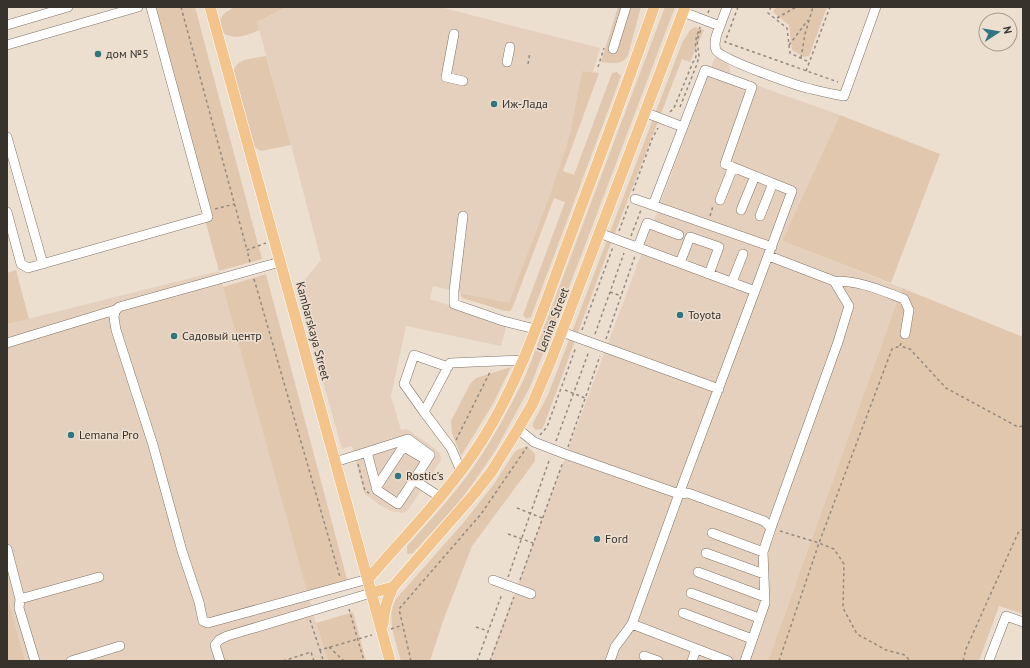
<svg xmlns="http://www.w3.org/2000/svg" width="1030" height="668" viewBox="0 0 1030 668" font-family="'PT Sans',sans-serif">
	<rect width="100%" height="100%" fill="#eddfd0"/>
	<path fill="#e4d0bd" d="M287,7H440L600,48L593,72L582,71L570,133L565,150L549,197L509,304L433,286L430,299L507,324L501,346L406,326L391,396L401,430L407,429L434,448L440,454L441,460L408,510L403,513L391,511L381,506L364,493L352,446L342,449L297,289L321,260L291,145L257,22Z
		M715,57L728,62L731,75L747,82L840,115L782,241L902,288L768,661H489Z
		M219,271L316,623L328,661H25L7,594V324Z"/>
	<path fill="#e1c7ae" d="M147,7H195L262,259L219,271Z
		M235,7H287L257,22L259,30C247,36 235,40 223,33C218,17 221,14 235,7Z
		M618,7H641L628,55C623,66 611,63 601,62Z
		M665,7H675L581,256L530,387L495,451L476,479L460,501L413,553L408,554L407,553V546C433,517 460,489 481,456C498,430 512,403 526,375Z
		M776,7H827L809,56L804,57L792,50L789,25L773,12Z
		M695,27L704,30L690,62L682,59L608,251L544,425L542,429L536,430L533,427V423L548,395L682,43L690,30Z
		M266,56L291,145L261,151L254,147L233,74C235,57 253,59 266,56Z
		M582,71L599,73L563,171L574,175L612,73L617,72L621,76L531,317L526,319L523,315L565,202L554,198L512,309L510,311H505L462,298L460,293L509,303L549,197L565,150L570,133Z
		M840,115L940,154L891,283L782,241Z
		M16,270L29,319L7,324V273Z
		M266,274L348,583L308,595L223,287Z
		M902,288L1023,337V614L999,606L979,661H768Z
		M511,367L494,402L461,456L452,433L451,421L470,384L476,378Z
		M527,446L535,454V461L472,546L443,621L430,661H401C396,641 385,618 396,599L464,522L494,484L514,453L517,450Z
		M7,594L25,661H7Z
		M353,612L366,661H328L316,623Z"/>
	<g fill="none" stroke-linecap="round" stroke-linejoin="round">
		<defs>
			<path id="minor" d="M683,12L720,26C717,33 713,42 716,50C719,59 798,86 811,89C822,92 833,94 844,96L876,7
				M7,25L68,7
				M720,26L727,7
				M454,34L446,77L463,81
				M7,45L138,7
				M613,49L626,7
				M507,62L510,47
				M644,112L683,127
				M7,137L43,264
				M635,199L772,247
				M720,200L733,167
				M653,205L705,70L752,87L725,164L792,191L755,291
				M741,210L755,176
				M7,212L21,264L28,268L208,217L151,7
				M463,216L454,291V304L503,321L535,329
				M760,216L773,183
				M599,233L755,291L679,494L688,493L764,521L771,528L838,342L849,306L834,281L769,256
				M638,247L647,223L679,235
				M280,262L119,307C111,313 115,322 116,330L153,445L182,551L199,602L203,621L208,623L368,579
				M680,263L690,237L719,247L709,274
				M834,281C861,281 880,290 904,299L909,310L905,334
				M732,282L743,254
				M562,332L719,389
				M7,343L115,310
				M424,412L404,384L414,355L448,367
				M518,429L534,442L565,454L679,494L632,624L615,647L610,661
				M335,462L367,452
				M461,471L451,448L424,412L450,363L524,360
				M414,480L398,504L377,490L367,452L408,439L430,455L414,480L440,497
				M376,488L401,450L406,448L426,460
				M712,533L763,552
				M7,549L20,599L19,608L35,661
				M706,553L764,574
				M698,572L765,597
				M493,580L531,594
				M691,593L759,618
				M20,599L99,577
				M683,613L752,639
				M632,624L728,661
				M644,656L658,661
				M989,660L1006,616L1023,622
				M71,661L120,646
				M220,661L215,645L219,640L227,636L371,593
				M692,661L696,649
				M745,661L765,603L763,552L771,528"/>
			<path id="major" d="M210,7L390,661
				M368,579C407,534 451,490 483,439C521,378 543,309 568,242C597,164 627,86 654,7
				M371,593L393,587L474,494L492,471L518,429L532,405L551,360L685,7
				M383,624C384,610 387,599 393,587"/>
		</defs>
		<use href="#minor" stroke="#7f7366" stroke-width="10"/>
		<use href="#major" stroke="#fff" stroke-width="12"/>
		<path stroke="#93897f" stroke-width="1.5" stroke-dasharray="3 3" stroke-linecap="butt" d="M181,7L247,250
			M738,7L725,42L838,82
			M771,7L768,13L787,28L790,53L809,62
			M708,13L710,7
			M777,18L796,7
			M789,45L808,20
			M801,58L805,34L813,7
			M528,64L530,52
			M598,67L604,48
			M806,71L830,7
			M680,107L697,64L699,56L697,40L701,29
			M670,112L674,108L693,62C699,56 694,48 696,40C696,36 699,31 700,27
			M633,191L652,139L658,128
			M215,209L235,204
			M710,216L713,206
			M619,231L629,204
			M631,236L641,210
			M250,262L247,250L266,243
			M254,279L340,577
			M610,292L621,296
			M582,330L613,247
			M595,334L624,253
			M606,339L635,256
			M901,343L900,346L910,349L946,388L1018,427L1023,426
			M565,390L585,398
			M540,435L547,427L576,347
			M456,440L491,370
			M556,441L589,351
			M568,447L600,356
			M358,464L365,491L369,493
			M517,508L542,518
			M780,531L819,543L892,349L900,346
			M508,534L533,543
			M508,577L550,458
			M520,580L563,462
			M349,609L364,661
			M310,620L320,650L372,635
			M476,627L488,631
			M391,629L403,625
			M329,647L344,661
			M283,661L311,652L314,661
			M318,661L323,660L320,650
			M411,661L399,609L481,514L527,447
			M477,661L502,594
			M490,661L514,597
			M779,661L819,543L834,549L844,564L843,608L857,634L886,650L905,655L910,661
			M963,661L966,649L1018,533L1023,529"/>
		<use href="#minor" stroke="#fff" stroke-width="9"/>
		<use href="#major" stroke="#f3c48b" stroke-width="11"/>
	</g>
	<g fill="#2f7681" stroke="#eddfd0" stroke-width="1.5">
		<circle cx="98" cy="54" r="4"/>
		<circle cx="494" cy="104" r="4"/>
		<circle cx="680" cy="315" r="4"/>
		<circle cx="174" cy="336" r="4"/>
		<circle cx="71" cy="435" r="4"/>
		<circle cx="398" cy="476" r="4"/>
		<circle cx="597" cy="539" r="4"/>
	</g>
	<g text-anchor="middle" stroke-width="3" stroke-linejoin="round" paint-order="stroke">
		<g font-size="12" fill="#38322d" stroke="#eddfd0" text-anchor="start">
			<text x="106" y="58">дом №5</text>
			<text x="502" y="108">Иж-Лада</text>
			<text x="688" y="319">Toyota</text>
			<text x="182" y="340">Садовый центр</text>
			<text x="79" y="439">Lemana Pro</text>
			<text x="406" y="480">Rostic's</text>
			<text x="605" y="543">Ford</text>
		</g>
		<g font-size="12" fill="#38322d" stroke="#eddfd0">
			<text transform="translate(553 320) rotate(-69)" y="4">Lenina Street</text>
			<text transform="translate(313 331) rotate(75)" y="4">Kambarskaya Street</text>
		</g>
	</g>
	<rect width="1030" height="668" fill="none" stroke="#38322d" stroke-width="16"/>
	<g transform="translate(998 32) rotate(78)"><circle r="19" fill="#eddfd0" stroke="#a59a8f"/>
	<path d="M0-3L7 15L0 10L-7 15Z" fill="#2f7681"/>
	<text y="-6" font-size="11" font-weight="bold" text-anchor="middle" fill="#38322d">N</text>
	</g>
</svg>
